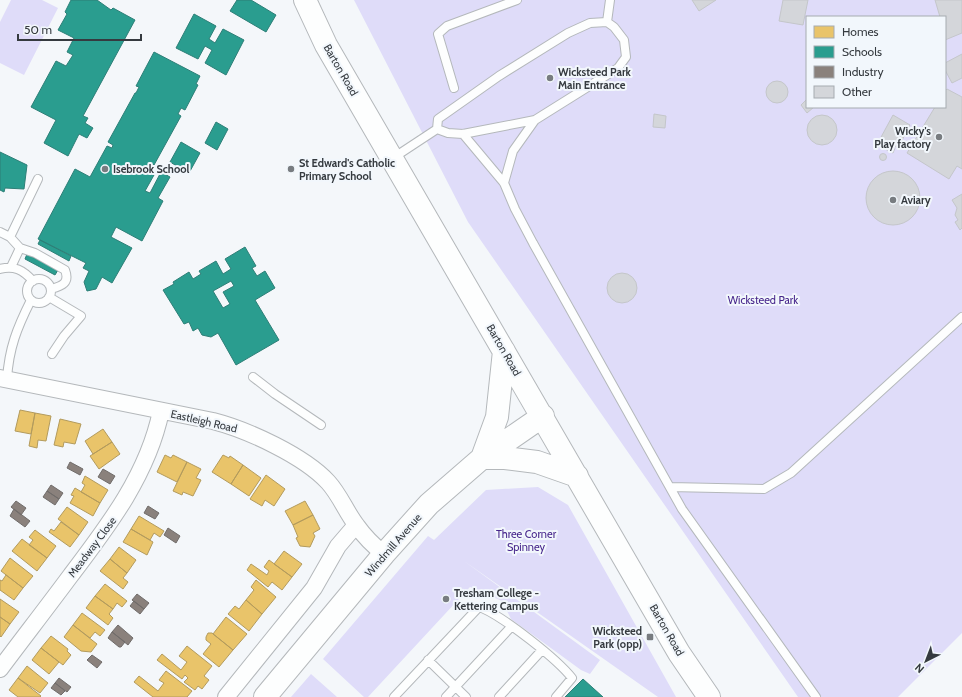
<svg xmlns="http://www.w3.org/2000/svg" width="962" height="697" viewBox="0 0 962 697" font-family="Cabin,sans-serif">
	<rect width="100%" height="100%" fill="#f4f7fa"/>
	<path fill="#dfdcf9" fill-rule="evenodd" d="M11,0H42L58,8L24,75L0,63V22Z
		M354,0H962V633L898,697H798L468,222ZM807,17H945V107H807Z
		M538,487L568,505L676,697H658L464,561L600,660L590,674L581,670L511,619L502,601L470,587L368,697H364L323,659L428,536L434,540L486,490Z
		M311,674L337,697H291Z"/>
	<path fill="#e9c46a" stroke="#b39b5d" d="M20,410L35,413L31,434L15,431Z
		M35,413L51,416L46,441L38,440L37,448L29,446Z
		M60,419L81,424L75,444L64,442L63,447L54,445Z
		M103,429L112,442L93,454L85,441Z
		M112,442L120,454L99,469L90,456Z
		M165,455L171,458L173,455L187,462L177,482L157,472Z
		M223,455L229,458L230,456L243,465L231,484L212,472Z
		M187,462L201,469L196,478L201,480L193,496L183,492L182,495L173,491Z
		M243,465L261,478L249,496L231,484Z
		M266,475L285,489L274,506L265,500L262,506L250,499Z
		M85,476L108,490L100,503L81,492L85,485L82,483Z
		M75,488L100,503L93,516L70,503L74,496L71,495Z
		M305,501L313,515L293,525L285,511Z
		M67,507L88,522L79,535L58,519Z
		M313,515L320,529L313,533L315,536L310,547L300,546L296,538L298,537L293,525Z
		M139,516L164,531L160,537L154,533L150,540L131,529Z
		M61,522L79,535L70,547L49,532L51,529L54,531Z
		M131,529L153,542L147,555L123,542Z
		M35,530L56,546L47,558L29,545L33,540L29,537Z
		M22,539L47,558L37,571L12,551Z
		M119,547L136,560L127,573L110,559Z
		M284,551L302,564L292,577L274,564Z
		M10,558L33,576L23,588L1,571Z
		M110,559L127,573L123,578L128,582L123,589L100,571Z
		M269,560L292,577L282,590L272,582L268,587L247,570L251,564L267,575L269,571L264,567Z
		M6,575L23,588L14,600L0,590V580L2,581Z
		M256,580L276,597L262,614L246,600L254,590L251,587Z
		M105,584L127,601L122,607L117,603L113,609L95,596Z
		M95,596L113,609L109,614L113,618L108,625L86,608Z
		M0,599L19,612L10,624L0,617Z
		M246,600L262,614L249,631L228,614L235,606L239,609Z
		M82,613L105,630L100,636L95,632L90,638L73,625Z
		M0,617L10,624L1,637L0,636Z
		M226,617L247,634L233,650L213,634Z
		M73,625L97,644L91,652L81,651L64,637Z
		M208,633H212L233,650L219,667L203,654L211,644L206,640V637Z
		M51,636L68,649L67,651L71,655L63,665L41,648Z
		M187,646L212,666L204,676L209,680L202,689L198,686L195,690L184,682L188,678L185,675L182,679L157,660L162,654L181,670L187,662L179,656Z
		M41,648L59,662L49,674L32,660Z
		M27,666L48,683L40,693L18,678Z
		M166,671L192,691L187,697H153L134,682L139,676L158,691L164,683L159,680Z
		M18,678L41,696L40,697H18L9,690Z"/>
	<path fill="#2a9d8f" stroke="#2d7f77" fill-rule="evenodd" d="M71,0H97L111,10L113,8L135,20L83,116L88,118L85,123L93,128L87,138L79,134L68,156L44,143L56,120L31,107L56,61L66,66L73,55L67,52L74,38L58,30L67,14L65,12Z
		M237,0H251L276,15L266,32L230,11Z
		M194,14L216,26L209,39L215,43L223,29L244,40L226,75L205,63L212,50L205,46L198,59L176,48Z
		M154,52L200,76L196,84L198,85L185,110L181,108L178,114L181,116L154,165L151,163L147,171L154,175L145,191L150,193L161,172L170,177L158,198L163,201L142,241L116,227L111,237L132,248L112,283L102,277L96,289L87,291L84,282L89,271L83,268L86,263L38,239L75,169L90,177L107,146L112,148L113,145L108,142L135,93H136L139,87L136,86Z
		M216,122L228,129L217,150L205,143Z
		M181,142L200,153L189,173L170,162Z
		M0,152L27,165L24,189L5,188L4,192L0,190Z
		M40,240L71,256L69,261L38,244Z
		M245,247L256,266L252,268L257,276L265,271L275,288L255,300L279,340L236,365L218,333L211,337L202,335L198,328L193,331L189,322L184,324L163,290L174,284L173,282L189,272L193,279L201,274L199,271L216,261L223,274L231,269L225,259ZM231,281L234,286L223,292L230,304L223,308L213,291Z
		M27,254L58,270L55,275L25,259Z
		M583,679L603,697H565Z"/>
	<path fill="#8a817c" stroke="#706c6a" d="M70,462L83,469L80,475L67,468Z
		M103,469L115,476L110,484L98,477Z
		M51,485L63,493L59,499L47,491Z
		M47,491L59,499L55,505L43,497Z
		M16,501L26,508L21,515L11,507Z
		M148,506L159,513L155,519L144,513Z
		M14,509L30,521L25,527L10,516Z
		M168,528L180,536L176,543L164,535Z
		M137,594L149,603L144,609L132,600Z
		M134,601L144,609L140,614L130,606Z
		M118,625L133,638L128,645L112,632Z
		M112,632L125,642L121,647H119L108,638Z
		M92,655L102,662L97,668L87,660Z
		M59,678L71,687L67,692L55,683Z
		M55,683L65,691L61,695L51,688Z"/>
	<path fill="#d4d6da" stroke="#c4c6ca" d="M692,0H716L699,11Z
		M783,0H808L803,25L779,21Z
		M935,0H962V33L945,40V17H940Z
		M962,54V78L952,83L945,70V63Z
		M766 92a11 11 0 1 1 22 0a11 11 0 1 1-22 0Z
		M947,89L962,97V169L957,166L949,179L907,153L935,107H945V91Z
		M807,99V107H814L807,113L801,105Z
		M654,114L666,116L665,128L653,127Z
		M807 130a15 15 0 1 1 30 0a15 15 0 1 1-30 0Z
		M893,115L910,125L898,148L880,139Z
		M880,140L895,148L893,153L877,145Z
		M879.5 157a3.5 3.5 0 1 1 7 0a3.5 3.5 0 1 1-7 0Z
		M866 198a27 27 0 1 1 54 0a27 27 0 1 1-54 0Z
		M962,194V228L960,230L955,222L958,220L955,215L957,208L952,200Z
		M607 288a15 15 0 1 1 30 0a15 15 0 1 1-30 0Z"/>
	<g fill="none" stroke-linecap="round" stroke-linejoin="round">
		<defs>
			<path id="service" d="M607,22L610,0
				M454,88L438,34L447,26L517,0
				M463,134L504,183L515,209L533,243L682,509L816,697
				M393,158L437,129L438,119L499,76L568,33L590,23L607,22L614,27L624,40L626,57L618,68L535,120L463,134L448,133L437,129
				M504,183L513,151L535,120
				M0,232L10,237L20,248L11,267
				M10,237L38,179
				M20,248L35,253L65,270C70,283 62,286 51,289
				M0,269C14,265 23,270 33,281
				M27 291a12 12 0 1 1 24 0a12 12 0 1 1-24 0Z
				M49,297L81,316L64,336L52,354
				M253,377L275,394L321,425
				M7,379C9,348 17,328 31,300
				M670,487L764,489L791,473L962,317
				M428,660L466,697
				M394,697L478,608H482C505,618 557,659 572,678L556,697
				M446,697L511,627
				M499,697L542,650"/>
			<path id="minor" d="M0,378L213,421C248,430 304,456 328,482C340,495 346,512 357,526C364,536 374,546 384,554
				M0,669C24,637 48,606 71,575C109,525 148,474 161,411
				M226,697L314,588L338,546L356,525"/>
			<path id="primary" d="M305,0L326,45L679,653L709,697
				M482,458L497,417L504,351
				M482,458H505L537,462L577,476
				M265,697L384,554L429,504L482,458L543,416"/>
		</defs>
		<use href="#service" stroke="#b4b8bb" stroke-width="10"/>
		<use href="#minor" stroke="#b4b8bb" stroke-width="18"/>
		<use href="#primary" stroke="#b4b8bb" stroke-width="24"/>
		<use href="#service" stroke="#fdfefe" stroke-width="8"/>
		<use href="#minor" stroke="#fdfefe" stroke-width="16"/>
		<use href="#primary" stroke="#fdfefe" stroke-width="22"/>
	</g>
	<g fill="#787c80" stroke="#f2f7fc" stroke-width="1.5">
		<circle cx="550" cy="78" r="4"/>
		<circle cx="939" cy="137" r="4"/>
		<circle cx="105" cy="169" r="4"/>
		<circle cx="291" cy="169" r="4"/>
		<circle cx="893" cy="200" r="4"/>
		<circle cx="446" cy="599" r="4"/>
		<rect x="646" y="633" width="8" height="8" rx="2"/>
	</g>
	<g text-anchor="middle" stroke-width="4" stroke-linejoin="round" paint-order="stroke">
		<g font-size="11" fill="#353a3f" stroke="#f2f7fc">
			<text transform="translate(341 70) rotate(60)" y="4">Barton Road</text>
			<text transform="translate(504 350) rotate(60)" y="4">Barton Road</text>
			<text transform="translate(204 421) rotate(13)" y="4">Eastleigh Road</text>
			<text transform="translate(393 545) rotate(-49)" y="4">Windmill Avenue</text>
			<text transform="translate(92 547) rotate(-53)" y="4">Meadway Close</text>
			<text transform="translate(667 630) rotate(60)" y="4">Barton Road</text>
		</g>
		<g font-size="11" font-weight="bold" fill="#353a3f" stroke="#f2f7fc" text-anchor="start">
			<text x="558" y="76">Wicksteed Park<tspan x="558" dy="13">Main Entrance</tspan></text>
			<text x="931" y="135" text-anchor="end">Wicky's<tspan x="931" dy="13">Play factory</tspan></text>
			<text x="299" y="167">St Edward's Catholic<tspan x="299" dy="13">Primary School</tspan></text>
			<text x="113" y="173">Isebrook School</text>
			<text x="901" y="204">Aviary</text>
			<text x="454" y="597">Tresham College -<tspan x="454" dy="13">Kettering Campus</tspan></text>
			<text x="642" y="635" text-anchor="end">Wicksteed<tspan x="642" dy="13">Park (opp)</tspan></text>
		</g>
		<g font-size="11" fill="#46258b" stroke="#f2f7fc">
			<text x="763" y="304">Wicksteed Park</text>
			<text x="526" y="538">Three Corner<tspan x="526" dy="13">Spinney</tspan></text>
		</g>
	</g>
	<rect x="806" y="16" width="140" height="92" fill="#f2f7fc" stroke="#a6abb0"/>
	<rect x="814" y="26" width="20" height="12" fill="#e9c46a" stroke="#a6abb0"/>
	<text x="842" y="36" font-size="12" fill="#353a3f">Homes</text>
	<rect x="814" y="46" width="20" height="12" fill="#2a9d8f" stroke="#a6abb0"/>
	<text x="842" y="56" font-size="12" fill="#353a3f">Schools</text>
	<rect x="814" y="66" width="20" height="12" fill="#8a817c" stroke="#a6abb0"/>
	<text x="842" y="76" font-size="12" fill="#353a3f">Industry</text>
	<rect x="814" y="86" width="20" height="12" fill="#d4d6da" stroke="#a6abb0"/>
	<text x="842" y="96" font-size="12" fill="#353a3f">Other</text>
	<g transform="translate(926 661) rotate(222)" stroke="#f2f7fc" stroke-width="3" paint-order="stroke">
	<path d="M0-3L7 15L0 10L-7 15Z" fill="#353a3f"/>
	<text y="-6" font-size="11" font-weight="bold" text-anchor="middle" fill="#353a3f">N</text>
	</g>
	<path d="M18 34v6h123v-6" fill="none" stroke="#353a3f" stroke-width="2"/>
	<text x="24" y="34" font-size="12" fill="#353a3f" stroke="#f2f7fc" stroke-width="3" paint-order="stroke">50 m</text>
</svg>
